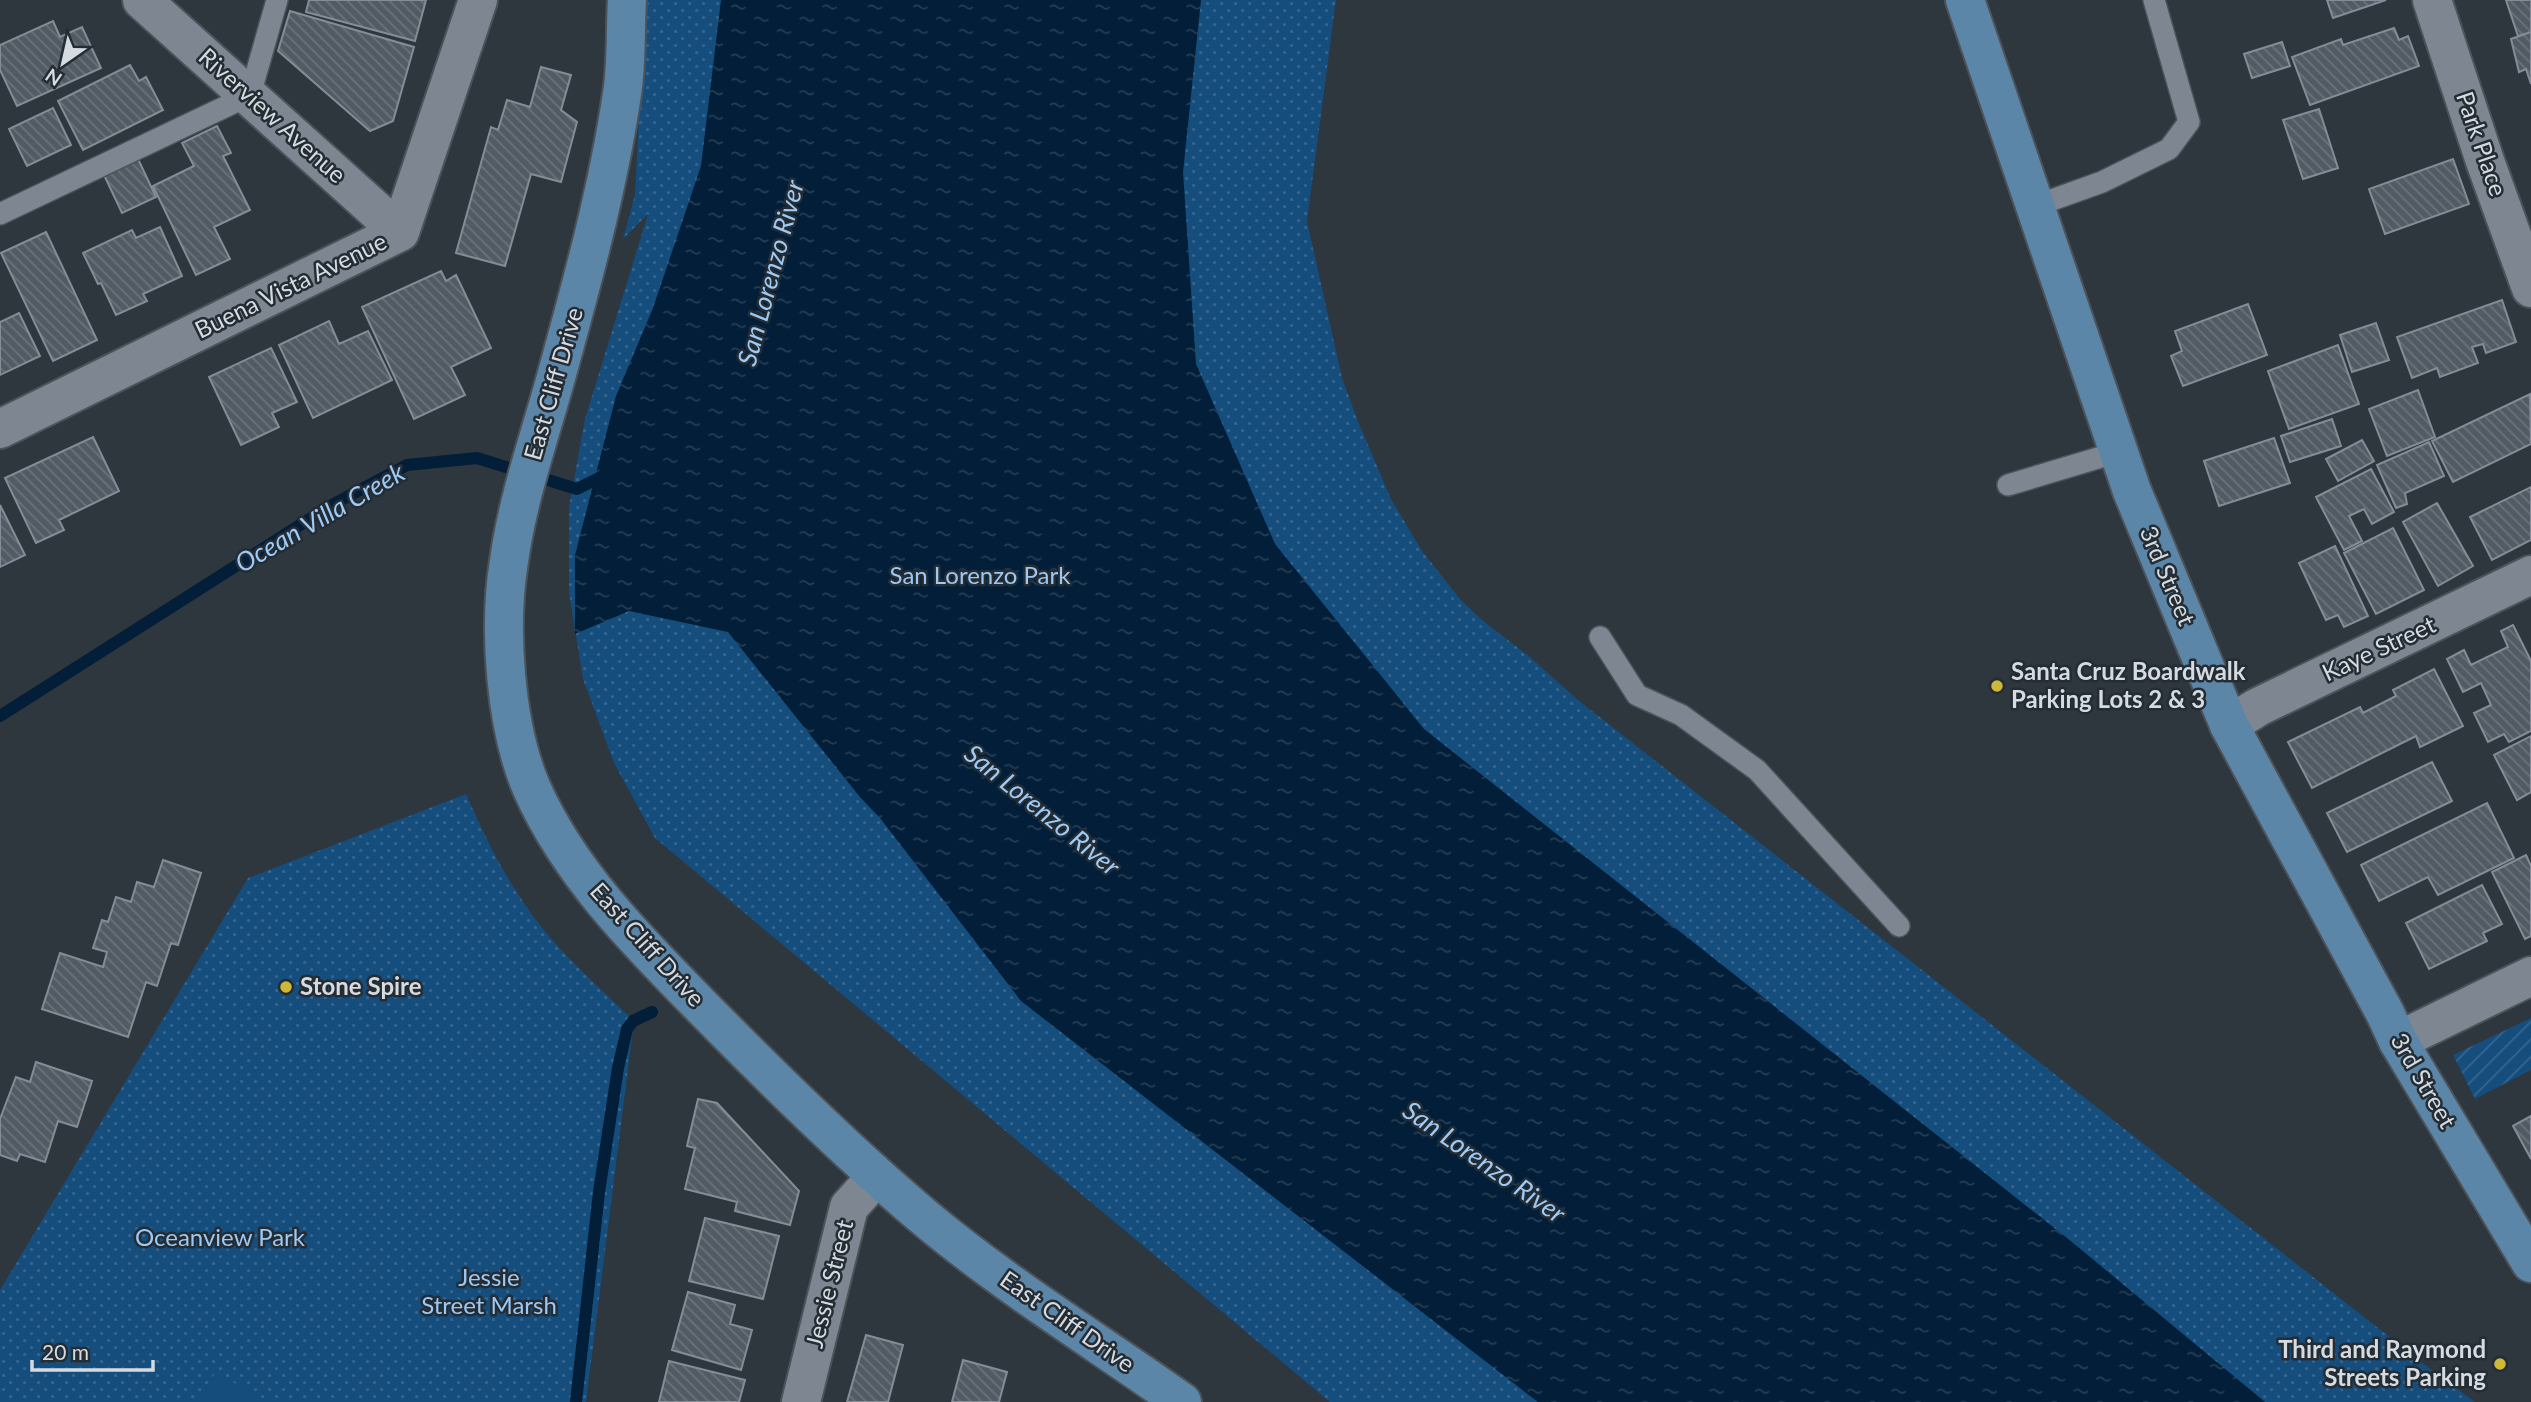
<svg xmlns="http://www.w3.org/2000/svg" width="2531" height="1402" viewBox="0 0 2531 1402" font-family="Lato,sans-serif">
	<defs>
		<pattern id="park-dots" width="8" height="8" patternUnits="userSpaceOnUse" patternTransform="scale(1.75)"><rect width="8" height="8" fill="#154d7d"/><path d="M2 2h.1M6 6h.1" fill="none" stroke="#36668f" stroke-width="1.8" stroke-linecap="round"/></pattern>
		<pattern id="garden-furrows" width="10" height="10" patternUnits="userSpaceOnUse" patternTransform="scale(1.75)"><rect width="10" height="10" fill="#154d7d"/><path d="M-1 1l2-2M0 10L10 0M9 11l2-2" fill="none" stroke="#36668f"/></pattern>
		<pattern id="water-ripples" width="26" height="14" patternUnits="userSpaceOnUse" patternTransform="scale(1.75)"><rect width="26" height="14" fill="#021e38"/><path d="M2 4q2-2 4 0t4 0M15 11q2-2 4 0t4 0" fill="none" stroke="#263e54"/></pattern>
		<pattern id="building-back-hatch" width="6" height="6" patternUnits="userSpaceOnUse" patternTransform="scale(1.75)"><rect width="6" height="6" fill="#525b64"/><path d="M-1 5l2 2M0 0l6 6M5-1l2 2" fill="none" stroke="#6a727a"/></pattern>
	</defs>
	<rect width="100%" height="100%" fill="#2e363e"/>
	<path fill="url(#park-dots)" d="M645,0H1336L1307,221L1342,378L1357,419L1391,499L1422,551L1460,599L1482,620L1530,657L1578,700L2429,1368L2475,1402H1330L655,838L614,763L583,679L569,592V507L585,419L648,214L623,239L635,195Z
		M466,794C487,842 510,888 543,929C570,962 603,991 634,1021L586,1402H0V1290L248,878Z"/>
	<path fill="url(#garden-furrows)" d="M2531,1018V1070L2475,1099L2453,1055Z"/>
	<path fill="#154d7d" d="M215,1373L270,1402H199Z"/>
	<path fill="url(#water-ripples)" d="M721,0H1201L1183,172L1196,364L1275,544L1424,729L2072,1242L2265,1402H1538L1021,1001L880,818L860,797L728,632L629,611L575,634V555L616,396L653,308L701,166Z"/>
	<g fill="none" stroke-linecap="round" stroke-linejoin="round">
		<path stroke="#021e38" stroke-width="12" d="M0,716L330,506L407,465L477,458L577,489L609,473
			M576,1402L599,1192L618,1068L627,1029L633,1021L652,1012"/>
	</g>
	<path fill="url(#building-back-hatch)" stroke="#848d97" stroke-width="2" d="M309,0H426L415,41L306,12Z
		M2327,0H2386L2333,18Z
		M2506,0H2531V32L2518,36Z
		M290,11L414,47L393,121L370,131L278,51Z
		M53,21L60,37L82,27L101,68L17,106L0,70V45Z
		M2394,28L2399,40L2408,36L2419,66L2310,105L2292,57L2341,39L2343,45Z
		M2531,32V84L2526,69L2519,72L2511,39Z
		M2282,42L2290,66L2252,78L2244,54Z
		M130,65L139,81L146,77L163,110L83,150L58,101Z
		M541,67L571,75L561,110L577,122L561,182L531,174L505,266L456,253L491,127L498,130L507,100L530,107Z
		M53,108L71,145L27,166L9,129Z
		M2319,109L2338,168L2303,179L2283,120Z
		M217,126L231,153L223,156L250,210L214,227L230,259L196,275L153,186L194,166L182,143Z
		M138,159L156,197L122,213L104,175Z
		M2453,159L2469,204L2385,234L2369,189Z
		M160,227L182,276L143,294L147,301L116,315L101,283L98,284L83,253L132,230L136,238Z
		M46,232L97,340L53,361L1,253Z
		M441,271L446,281L456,275L491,348L451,367L465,395L414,419L362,307Z
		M2502,300L2516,342L2486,353L2483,344L2472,347L2478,363L2440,377L2437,368L2412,378L2397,337Z
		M2248,304L2267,355L2183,386L2171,356L2182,351L2175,331Z
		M19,313L40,356L0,375V322Z
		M329,321L339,344L368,331L392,380L313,418L279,345Z
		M2376,323L2389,360L2352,372L2340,335Z
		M2338,345L2359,404L2289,429L2268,371Z
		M271,348L297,402L272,413L279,427L241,445L209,377Z
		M2418,390L2435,437L2387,456L2369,409Z
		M2530,394L2531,444L2453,482L2432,441Z
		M2332,419L2341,446L2290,462L2281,436Z
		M93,437L119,491L59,520L64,530L36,543L5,478Z
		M2274,438L2290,483L2219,506L2204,461Z
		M2362,440L2374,461L2338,481L2326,459Z
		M2429,442L2444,476L2405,493L2407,504L2396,508L2377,465Z
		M2371,469L2394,512L2372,524L2364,509L2349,516L2362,541L2344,550L2316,497Z
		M2531,487V540L2492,560L2470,517Z
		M2437,503L2473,566L2438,586L2403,522Z
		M0,505L25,555L0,567Z
		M2393,528L2424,590L2376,614L2344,553Z
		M2335,546L2368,616L2344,627L2338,615L2326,620L2299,563Z
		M2513,625L2531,661V731L2509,742L2504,734L2488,742L2474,713L2491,705L2481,683L2463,692L2447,659L2464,650L2471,665L2508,647L2501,631Z
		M2434,669L2463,726L2420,747L2416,736L2312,788L2288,742L2360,707L2363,713L2396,696L2393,690Z
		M2531,736V792L2517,800L2494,755Z
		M2432,762L2452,801L2347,852L2327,813Z
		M2487,803L2514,858L2438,895L2428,877L2379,901L2361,865Z
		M2526,855L2531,866V936L2525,939L2492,872Z
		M163,860L201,873L178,945L171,943L157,986L146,982L128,1037L42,1009L60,953L103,967L107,952L93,948L102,920L108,922L116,897L131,902L137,882L154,887Z
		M2482,885L2502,924L2483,933L2487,941L2429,969L2406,923Z
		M36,1062L92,1081L77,1127L58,1121L45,1162L20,1154L17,1161L0,1155V1119L16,1077L30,1082Z
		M698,1099L717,1103L799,1191L790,1225L735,1211L737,1202L685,1189L695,1148L687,1146Z
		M2531,1116V1159L2513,1126Z
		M705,1218L779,1236L763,1299L689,1281Z
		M688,1292L735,1305L730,1324L752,1330L741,1370L672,1350Z
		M866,1335L903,1345L888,1402H847Z
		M963,1360L1007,1372L999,1402H952Z
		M669,1361L745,1380L739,1402H659Z"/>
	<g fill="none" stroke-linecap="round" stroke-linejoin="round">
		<defs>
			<path id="lane" d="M2035,206L2102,182L2169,149L2189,122L2154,0
				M0,214L250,95L277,0
				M2008,485L2118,452
				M1600,637L1637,695L1681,715L1757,770L1899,926"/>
			<path id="street" d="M142,0L400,232
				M2432,0L2485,161L2531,288
				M0,429L400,232L478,0
				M2229,725L2258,707L2531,575
				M2398,1041L2531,976
				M801,1402L849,1207L877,1176"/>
			<path id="secondary" d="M627,0C625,31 627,64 622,94C608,188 583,279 558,370C541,433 518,496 509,561C498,628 505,727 532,789C571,876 640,944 706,1011C776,1082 848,1153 924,1217C1005,1285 1096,1341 1182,1402
				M1965,0L2132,491L2229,725L2385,1013L2398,1041L2531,1263"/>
		</defs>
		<use href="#lane" stroke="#4b5259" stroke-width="24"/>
		<use href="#street" stroke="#4b5259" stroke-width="42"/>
		<use href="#secondary" stroke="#4b5259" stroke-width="42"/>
		<use href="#lane" stroke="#7e8791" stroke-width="21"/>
		<use href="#street" stroke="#7e8791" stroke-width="38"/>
		<use href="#secondary" stroke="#5b86a8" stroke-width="38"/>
	</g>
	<g fill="#ceb837" stroke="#242c34" stroke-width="2.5">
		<circle cx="1997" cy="686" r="7"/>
		<circle cx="286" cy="987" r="7"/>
		<circle cx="2500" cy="1364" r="7"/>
	</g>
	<g text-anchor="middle" stroke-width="5" stroke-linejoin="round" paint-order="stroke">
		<g font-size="24" fill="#d5dbe0" stroke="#242c34">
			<text transform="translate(272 116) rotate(42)" y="8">Riverview Avenue</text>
			<text transform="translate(2481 144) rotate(71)" y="8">Park Place</text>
			<text transform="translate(291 286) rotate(-26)" y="8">Buena Vista Avenue</text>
			<text transform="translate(554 384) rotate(-74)" y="8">East Cliff Drive</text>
			<text transform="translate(2167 576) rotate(67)" y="8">3rd Street</text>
			<text transform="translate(2379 649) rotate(-25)" y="8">Kaye Street</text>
			<text transform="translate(647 945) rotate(48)" y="8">East Cliff Drive</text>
			<text transform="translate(2423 1081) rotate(60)" y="8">3rd Street</text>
			<text transform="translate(830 1284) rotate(-76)" y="8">Jessie Street</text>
			<text transform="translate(1067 1322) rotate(35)" y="8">East Cliff Drive</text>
		</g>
		<g font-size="24" fill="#9cc8f4" stroke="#242c34">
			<text x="980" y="584">San Lorenzo Park</text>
			<text x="220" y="1246">Oceanview Park</text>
			<text x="489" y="1286">Jessie<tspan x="489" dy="28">Street Marsh</tspan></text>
		</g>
		<g font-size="24" font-weight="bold" fill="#d5dbe0" stroke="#242c34" text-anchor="start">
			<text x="2011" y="680">Santa Cruz Boardwalk<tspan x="2011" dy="28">Parking Lots 2 &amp; 3</tspan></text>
			<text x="300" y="995">Stone Spire</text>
			<text x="2486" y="1358" text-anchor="end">Third and Raymond<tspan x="2486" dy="28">Streets Parking</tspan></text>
		</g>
		<g font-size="26" font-style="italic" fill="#9ecaf6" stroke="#242c34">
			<text transform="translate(771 273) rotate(-75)" y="9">San Lorenzo River</text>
			<text transform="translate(320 518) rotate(-30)" y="9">Ocean Villa Creek</text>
			<text transform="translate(1042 810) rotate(39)" y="9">San Lorenzo River</text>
			<text transform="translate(1484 1162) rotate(35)" y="9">San Lorenzo River</text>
		</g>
	</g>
	<g transform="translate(63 63) rotate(214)" stroke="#242c34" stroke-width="5" paint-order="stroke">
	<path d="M0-5L12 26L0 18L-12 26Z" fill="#d5dbe0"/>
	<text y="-10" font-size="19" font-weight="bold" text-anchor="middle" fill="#d5dbe0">N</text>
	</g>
	<path d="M32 1360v10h121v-10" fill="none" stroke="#d5dbe0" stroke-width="3.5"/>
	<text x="42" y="1360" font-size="21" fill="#d5dbe0" stroke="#242c34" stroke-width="5" paint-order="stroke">20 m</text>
</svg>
